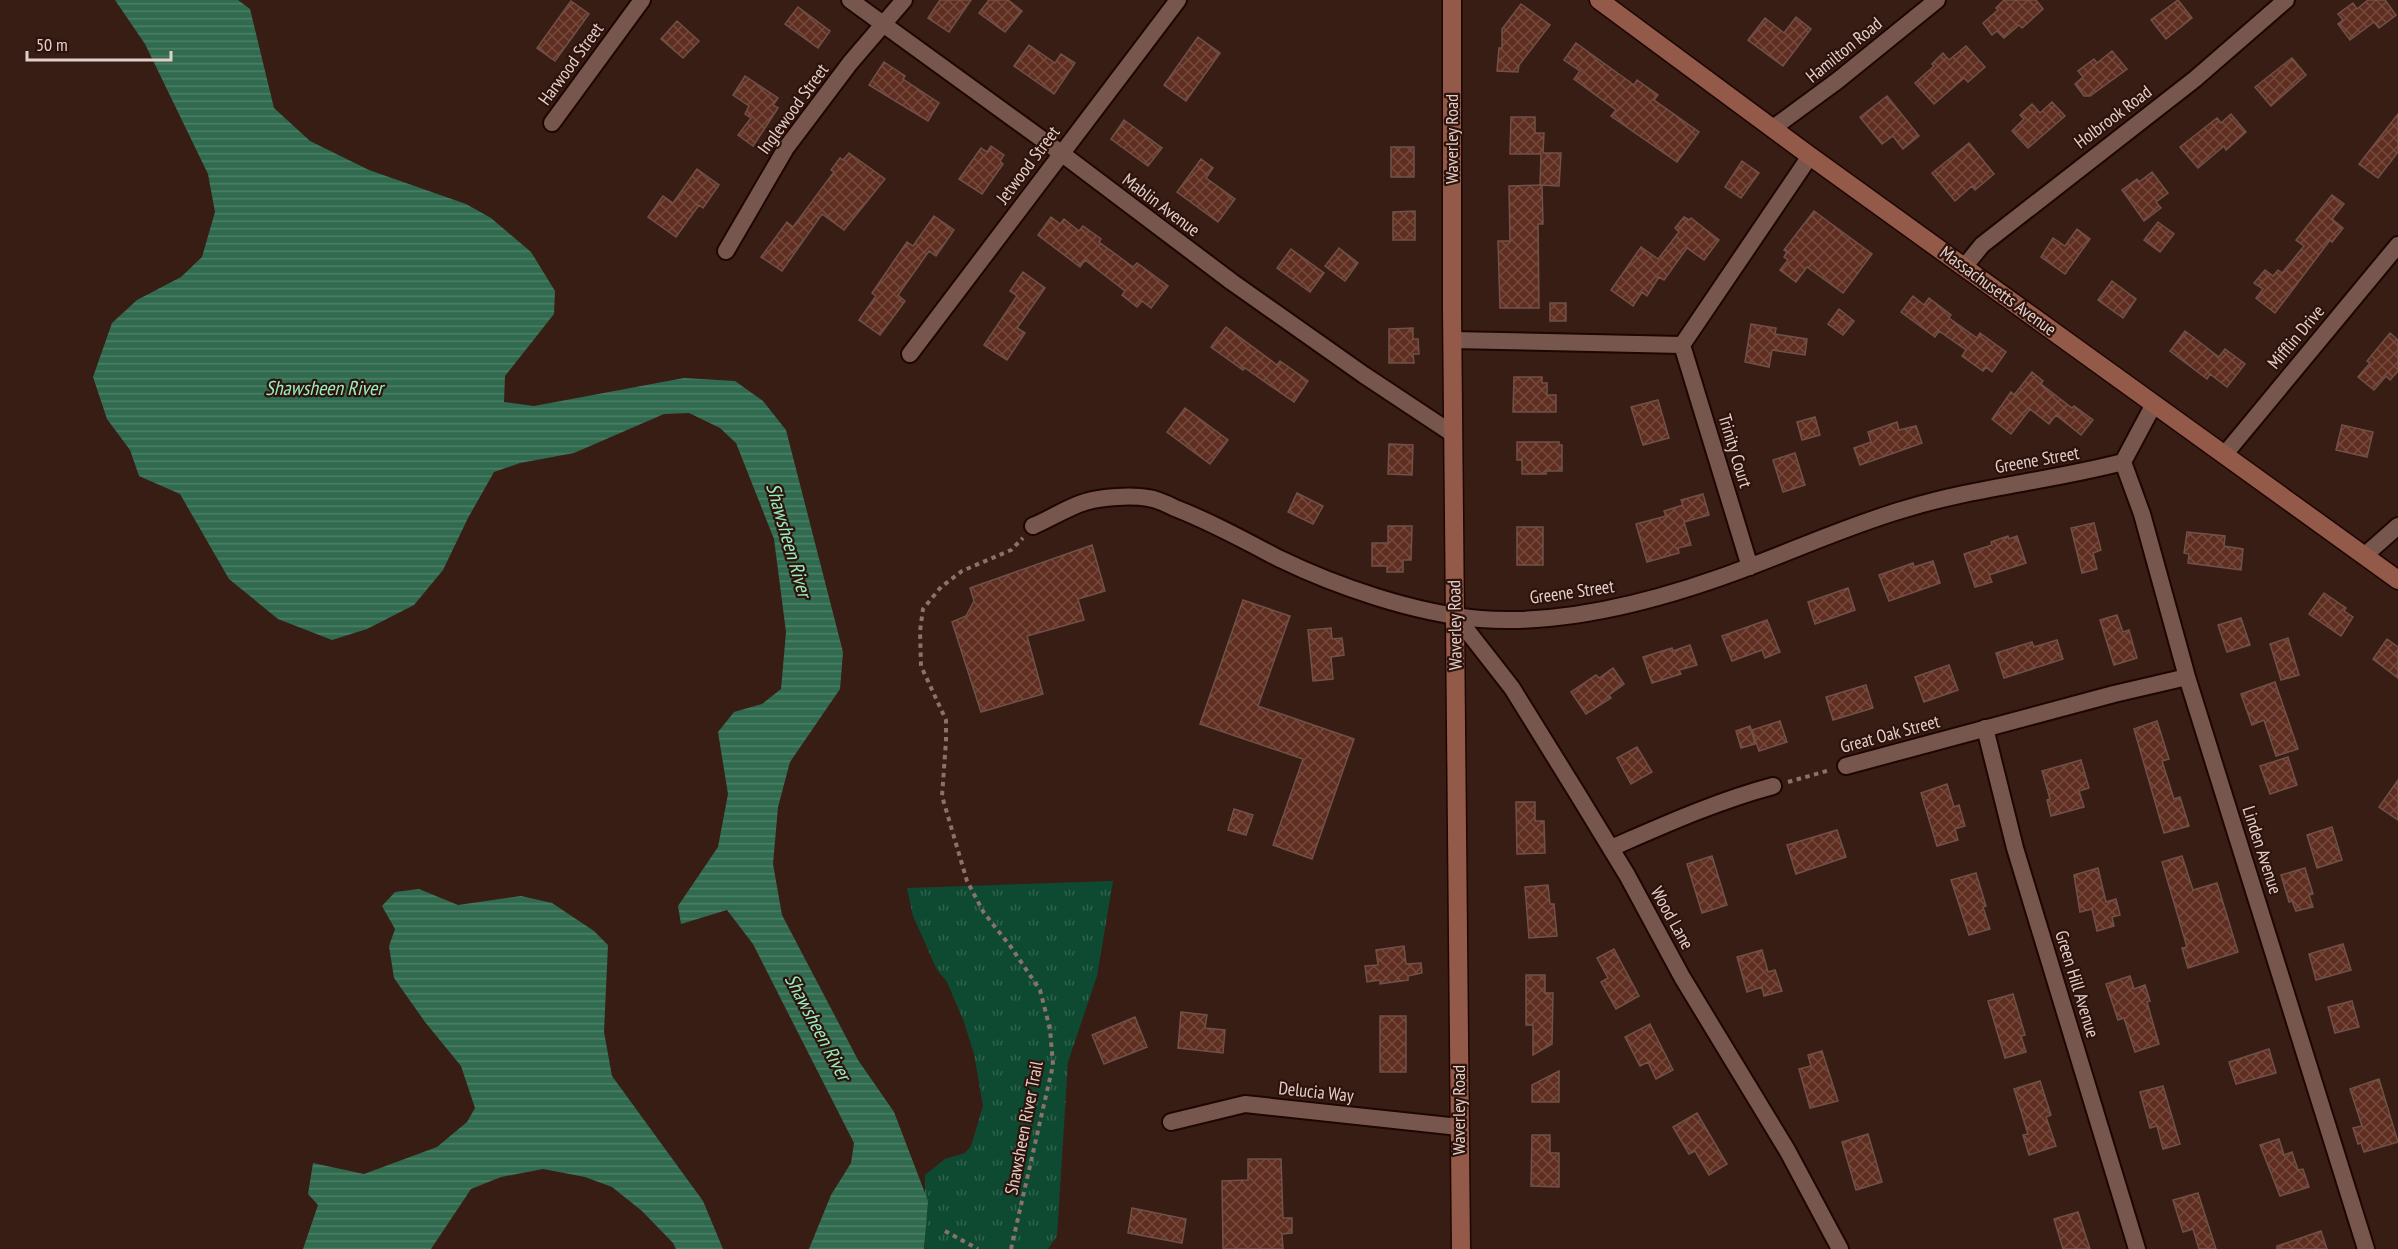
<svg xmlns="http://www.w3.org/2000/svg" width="2398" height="1249" viewBox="0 0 2398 1249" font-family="'PT Sans Narrow',sans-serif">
	<defs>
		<pattern id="park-tufts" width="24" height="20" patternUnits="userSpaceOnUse" patternTransform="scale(1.5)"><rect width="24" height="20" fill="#0d4a31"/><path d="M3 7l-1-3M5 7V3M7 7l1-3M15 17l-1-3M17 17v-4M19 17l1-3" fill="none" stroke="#30634e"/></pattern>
		<pattern id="water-rules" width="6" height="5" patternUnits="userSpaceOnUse" patternTransform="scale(1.5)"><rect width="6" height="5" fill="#316b4f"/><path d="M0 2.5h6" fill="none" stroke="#4f7f67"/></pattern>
		<pattern id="building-cross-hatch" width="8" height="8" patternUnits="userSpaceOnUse" patternTransform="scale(1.5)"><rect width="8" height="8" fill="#5f2e20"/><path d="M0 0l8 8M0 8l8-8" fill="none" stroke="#764b3f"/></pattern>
	</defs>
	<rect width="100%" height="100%" fill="#381d15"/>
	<path fill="url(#park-tufts)" d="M1113,881L1097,976L1068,1062L1057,1236L1048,1249H925V1175L945,1159L965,1153L971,1146L983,1106L974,1054L964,1022L947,982L937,970L922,936L913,916L907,888Z"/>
	<path fill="url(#water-rules)" d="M115,0H238L250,9L274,108L310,141L369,170L466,204L491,218L531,252L555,291L554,314L505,376L504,402L534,406L684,378L735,381L763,401L786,430L843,652L840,689L790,762L778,807L773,864L782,915L858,1060L894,1112L928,1201L924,1249H809L831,1195L851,1163L854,1143L753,944L727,910L681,924L678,906L718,847L728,794L718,732L734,712L762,704L781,689L786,632L774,539L736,443L720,428L689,413L664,414L574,453L520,463L494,472L468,518L443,570L414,605L367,629L332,640L278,619L229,579L180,494L139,476L130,450L107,419L93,377L112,323L137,300L181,277L202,257L215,212L208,174L145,44Z
		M419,889L458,905L521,896L552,903L594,931L608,945L604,1032L612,1076L703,1201L723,1249H676L673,1243L642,1211L612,1187L585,1177L543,1169L501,1177L471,1189L431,1249H303L318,1205L308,1194L313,1163L364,1174L437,1147L467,1122L475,1108L461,1066L425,1022L394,978L389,946L395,929L382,906L395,892Z"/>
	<path fill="url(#building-cross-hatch)" stroke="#705148" stroke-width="1.5" d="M940,0H971L949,32L928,18Z
		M989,0H1008L1022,11L1005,32L979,13Z
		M2004,0H2036L2043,9L2022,28L2019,25L2004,38L1997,31L1992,35L1983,23L1998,10L1996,8Z
		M2178,0L2192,18L2166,39L2151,20Z
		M2368,0H2385L2396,15L2379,28L2374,22L2350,40L2338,24L2343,20L2338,14L2353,3L2357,9Z
		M571,1L589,14L555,61L537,48Z
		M1521,4L1550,25L1519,65L1518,72L1497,71L1499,48H1502V29Z
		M798,7L830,31L818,48L785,24Z
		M1796,17L1811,29L1783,66L1748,40L1765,18L1784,33Z
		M677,21L699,41L683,58L661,39Z
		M1198,37L1220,53L1186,101L1164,85Z
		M1576,43L1634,85L1637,80L1658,95L1654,100L1699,132L1677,162L1611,116L1616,110L1574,79L1580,71L1564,60Z
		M1029,45L1055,63L1061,54L1075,63L1054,94L1014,66Z
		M1966,46L1985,67L1968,82L1964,78L1934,104L1915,83L1934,66L1932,64L1943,53L1949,60Z
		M2112,51L2127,69L2090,96H2084L2075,84L2083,77L2078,71L2094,59L2097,63Z
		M2292,58L2306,75L2271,106L2255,87Z
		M884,62L905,76L903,79L939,103L928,121L869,85Z
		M745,76L778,98L773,105L778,108L753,146L738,135L751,118L745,114L749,106L733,95Z
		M1887,96L1919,136L1903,149L1893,136L1882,144L1860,117Z
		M2052,102L2065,116L2028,148L2012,131L2024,119L2020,115L2032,104L2040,113Z
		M2231,114L2246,132L2226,150L2224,146L2198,168L2180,147L2217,118L2221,123Z
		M2398,114V152L2378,178L2359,164Z
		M1511,117H1535V133H1544L1543,153H1561L1559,186L1540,185L1541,154H1510Z
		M1124,120L1162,148L1148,166L1111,139Z
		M1969,143L1994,174L1975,190L1972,186L1955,201L1932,173Z
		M991,146L1004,155L1000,161L1003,164L982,194L959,179L981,148L987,152Z
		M1391,147H1414V177H1391Z
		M849,153L885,179L844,230L822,214L782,271L761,257L787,222L793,227L834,172L831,170L840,158L843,160Z
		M1201,159L1213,168L1206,178L1235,199L1218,222L1177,192Z
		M1742,161L1759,173L1741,198L1725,187Z
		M697,169L719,185L703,208L699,205L676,237L648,217L663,196L673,203Z
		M2152,172L2168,193L2156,202L2161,208L2144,221L2122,190L2137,179L2139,182Z
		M1542,185L1543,224H1538L1539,308H1500L1498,241H1510L1509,186Z
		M2332,195L2344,204L2332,219L2343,228L2332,242L2330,240L2275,313L2256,298L2263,289L2254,283L2265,270L2273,276L2278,270L2282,273L2304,246L2296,240Z
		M1415,211V240H1393V212Z
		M1814,211L1872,254L1843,293L1807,267L1796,282L1780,270L1788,260L1784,257L1787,252L1784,250Z
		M934,216L954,230L936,256L929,251L898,295L905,301L880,335L859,320L876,296L872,293L907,242L913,246Z
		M1051,217L1060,224L1064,219L1079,231L1083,226L1101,239L1099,242L1133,267L1137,263L1168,286L1151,308L1142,301L1137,307L1122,295L1125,291L1085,260L1080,267L1038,235Z
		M1684,217L1689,220L1691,218L1719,240L1704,260L1687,248L1664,280L1659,277L1647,296L1642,292L1633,306L1611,290L1641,247L1658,259L1679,232L1675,228Z
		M2158,222L2174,234L2160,252L2144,240Z
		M2077,229L2090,239L2065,274L2041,257L2053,238L2065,246Z
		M1339,248L1358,263L1345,281L1325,266Z
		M1291,249L1324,273L1310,292L1277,268Z
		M1023,272L1045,288L1017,328L1025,333L1007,360L984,345L1017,296L1010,291Z
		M2112,281L2136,299L2123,318L2098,300Z
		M1913,296L1924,305L1929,298L1951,315L1949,318L1977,338L1980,333L2006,352L1992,372L1986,367L1983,371L1962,356L1966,350L1939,331L1935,337L1901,312Z
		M1550,303H1566V321H1550Z
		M1839,309L1854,321L1843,335L1828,324Z
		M1751,324L1776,328L1775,334L1807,339L1805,355L1772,350L1769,367L1745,362Z
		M1226,327L1277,365L1280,361L1308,381L1294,402L1245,368L1243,370L1211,347Z
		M1413,328V339H1418L1419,354H1413L1414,363H1389V329Z
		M2185,331L2219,357L2225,349L2245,364L2227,387L2210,374L2207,379L2170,351Z
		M2390,333L2398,340V371L2390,380L2386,376L2374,390L2358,377L2370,363L2367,361Z
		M2032,372L2043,381L2041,384L2072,408L2074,406L2093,420L2081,435L2056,415L2049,424L2030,409L2011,434L1992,419L2011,392L2014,395Z
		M1514,377H1542V383H1547V395H1556V412H1513Z
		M1658,400L1669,438L1643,445L1631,407Z
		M1185,408L1228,440L1210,464L1167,432Z
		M1815,417L1820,435L1802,440L1797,422Z
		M1897,422L1899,430L1916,426L1922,443L1860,465L1854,448L1871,442L1868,432Z
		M2342,425L2373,432L2367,457L2336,450Z
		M1517,442H1559V445H1562V471H1546V474H1522V460H1517Z
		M1389,444L1413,445L1412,475L1388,474Z
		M1795,453L1805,485L1783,492L1773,460Z
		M1297,493L1323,506L1313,524L1288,512Z
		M1703,494L1709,515L1684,522L1691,545L1678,548L1679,553L1647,562L1636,524L1666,516L1664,511L1683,505L1681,500Z
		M2094,523L2101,550L2093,553L2097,569L2082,573L2071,528Z
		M1388,526H1412L1411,560H1403V572H1387V566H1372V543H1388Z
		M1517,527H1543V565H1517Z
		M2187,532L2225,536L2224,546L2243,549L2241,570L2188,563L2189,554L2184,553Z
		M2008,536L2009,539L2017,536L2026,563L1989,575L1992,582L1975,587L1964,554L1992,545L1991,542Z
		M1092,545L1105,591L1078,599L1084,620L1027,636L1043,694L981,712L952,622L966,616L974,601L970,588Z
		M1933,561L1940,583L1889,601L1879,575L1913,563L1914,567Z
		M1848,588L1855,610L1815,624L1808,602Z
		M2324,593L2346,608L2344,611L2353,617L2341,636L2309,614Z
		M1243,600L1290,616L1258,706L1354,739L1312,859L1273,845L1303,759L1200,724Z
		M2117,615L2123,632L2129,630L2137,658L2114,665L2100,620Z
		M2241,618L2250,645L2227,652L2218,625Z
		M1767,620L1780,652L1765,658L1762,650L1732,661L1722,636Z
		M1331,628L1332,639L1342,638L1344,655L1331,657L1333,679L1313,681L1308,630Z
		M2288,638L2299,675L2281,680L2270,644Z
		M2387,639L2398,647V678L2373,659Z
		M2057,640L2063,659L2004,678L1996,653L2032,642L2034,647Z
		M1690,645L1697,665L1679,670L1681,674L1652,683L1643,657L1672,648L1673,651Z
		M1949,665L1958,690L1924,702L1915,677Z
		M1613,668L1624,684L1609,695L1611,698L1586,714L1571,692L1596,675L1599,678Z
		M2275,682L2298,749L2276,756L2264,720L2252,725L2241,694Z
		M1866,685L1873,708L1833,720L1826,697Z
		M1780,721L1787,742L1759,751L1752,730Z
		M2157,721L2169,759L2162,761L2174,799L2180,797L2189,826L2164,833L2134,729Z
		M1750,726L1755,744L1741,748L1736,731Z
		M1637,747L1652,772L1631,784L1617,758Z
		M2288,757L2297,785L2270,794L2260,766Z
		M2081,760L2089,788L2079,791L2084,807L2051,816L2047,800L2050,799L2042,771Z
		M2398,780V820L2379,807Z
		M1947,784L1954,807L1959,805L1965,826L1955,829L1958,840L1937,846L1921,793Z
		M1516,802H1535V821H1544L1545,853L1517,854Z
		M1234,809L1253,815L1246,835L1228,830Z
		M2332,827L2342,860L2317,868L2307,835Z
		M1837,830L1846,857L1796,874L1787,845Z
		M1712,856L1727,905L1702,913L1687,864Z
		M2182,856L2193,890L2217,883L2238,952L2188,968L2182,948L2187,947L2162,862Z
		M2098,868L2106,902L2116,899L2120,915L2112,917L2114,926L2097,931L2092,909L2080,912L2074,875Z
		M2305,868L2313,894L2309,895L2313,907L2296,911L2292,901L2289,902L2281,875Z
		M1976,873L1986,906L1983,907L1990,929L1969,935L1951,880Z
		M1548,885L1550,904H1554L1557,936L1529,938L1525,887Z
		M2343,944L2351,970L2316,980L2309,954Z
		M1404,946L1406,964L1421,963L1422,973L1408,976V980L1380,984V980L1367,982L1365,966L1378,965L1376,950Z
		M1614,949L1639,996L1616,1009L1601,982L1608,978L1597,958Z
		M1762,950L1768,972L1775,970L1782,991L1764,996L1762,987L1747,992L1737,957Z
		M1526,975H1545V993H1553L1552,1044L1533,1055V1025H1526Z
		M2130,976L2134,989L2145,985L2150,1001L2147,1002L2159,1044L2135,1052L2124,1018L2118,1020L2106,984Z
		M2013,994L2025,1035L2021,1036L2026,1052L2005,1058L1988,1001Z
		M2352,1001L2359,1027L2335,1033L2328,1007Z
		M1181,1012L1207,1015L1205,1028L1225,1030L1223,1053L1178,1048Z
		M1380,1016H1406V1072H1380Z
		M1135,1017L1147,1047L1104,1064L1092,1035Z
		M1650,1024L1673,1070L1656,1079L1648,1062L1640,1066L1625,1037Z
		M2269,1049L2276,1073L2236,1084L2229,1062Z
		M1822,1051L1838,1101L1810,1108L1799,1069L1811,1066L1808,1055Z
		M1559,1071V1102H1532V1085Z
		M2379,1079L2398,1142L2364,1152L2361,1143L2358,1144L2353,1128L2362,1126L2350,1089Z
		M2040,1081L2051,1115L2046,1117L2056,1146L2029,1155L2023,1135L2028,1134L2014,1089Z
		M2163,1086L2180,1144L2163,1149L2157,1126L2150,1128L2140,1092Z
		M1697,1113L1727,1164L1709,1175L1695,1151L1689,1154L1673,1127Z
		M1868,1134L1882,1182L1856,1190L1842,1142Z
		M1532,1135H1550V1153H1559V1187L1531,1186Z
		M2279,1139L2284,1155L2292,1152L2298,1170L2303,1169L2309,1187L2280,1196L2260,1145Z
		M1248,1159H1281L1283,1218H1292V1233L1282,1234L1283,1249H1223L1222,1181L1248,1180Z
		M2198,1193L2216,1249H2199L2193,1229L2183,1232L2173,1200Z
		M1132,1208L1186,1219L1182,1243L1128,1233Z
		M2078,1212L2090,1249H2063L2054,1219Z
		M2321,1231L2327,1249H2277V1246Z"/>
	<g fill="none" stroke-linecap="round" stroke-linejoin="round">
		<defs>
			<path id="minor" d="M850,0L1061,153L1232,282L1364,375L1453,434
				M552,123L642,0
				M1773,128L1837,81L1937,0
				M726,251L786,148L850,63L904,0
				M1965,266L1982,245L2195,79L2286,0
				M1452,340L1682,345
				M910,354L1178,0
				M2225,454L2398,245
				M2123,462L2142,514L2187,677L2366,1249
				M2123,462L2154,404
				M1033,526C1050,519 1068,507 1085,502C1101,497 1132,495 1148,498C1157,499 1167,504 1175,508C1211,522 1244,540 1278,558C1338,587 1414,613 1480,619C1570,626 1671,597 1754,565C1804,546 1853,524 1905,509C1976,487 2051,481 2123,462
				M2364,556L2398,526
				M1750,567L1682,345L1810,156
				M1455,615L1512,688L1577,793L1627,875L1682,977L1787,1150L1840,1249
				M1985,728L2015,848L2137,1249
				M1846,766L2114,694L2187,677
				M1611,848C1664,825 1717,801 1773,786
				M1171,1122L1245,1104L1459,1127"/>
			<path id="secondary" d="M1452,0V308L1461,1249
				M1599,0L1810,156L2398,580"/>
		</defs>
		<use href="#minor" stroke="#1e0602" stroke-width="20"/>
		<use href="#secondary" stroke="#1e0602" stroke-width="21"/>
		<path stroke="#89726b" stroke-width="4" stroke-dasharray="4.5 4.5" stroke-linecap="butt" d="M1788,782L1830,770
			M945,1231L978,1249
			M1011,1249L1053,1065L1050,1029L1040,990L1011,947L984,913L967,881L942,796L946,741V720L921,666L920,631L923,609L941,587L962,571L1011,550L1023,538"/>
		<use href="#minor" stroke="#77574d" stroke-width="16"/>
		<use href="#secondary" stroke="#945a49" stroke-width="18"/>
	</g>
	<g text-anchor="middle" stroke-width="4.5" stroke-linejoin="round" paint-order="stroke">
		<g font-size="18" fill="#e2cfc9" stroke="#2e130c">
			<text transform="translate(1844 50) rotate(-39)" y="6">Hamilton Road</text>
			<text transform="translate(571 64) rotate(-54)" y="6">Harwood Street</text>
			<text transform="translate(793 109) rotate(-54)" y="6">Inglewood Street</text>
			<text transform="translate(2113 117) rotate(-37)" y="6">Holbrook Road</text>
			<text transform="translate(1452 139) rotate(-90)" y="6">Waverley Road</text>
			<text transform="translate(1028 165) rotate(-53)" y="6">Jetwood Street</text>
			<text transform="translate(1161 205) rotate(37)" y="6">Mablin Avenue</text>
			<text transform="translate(1998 291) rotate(36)" y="6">Massachusetts Avenue</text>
			<text transform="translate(2296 337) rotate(-50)" y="6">Mifflin Drive</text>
			<text transform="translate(1735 451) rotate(73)" y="6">Trinity Court</text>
			<text transform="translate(2037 460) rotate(-10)" y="6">Greene Street</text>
			<text transform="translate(1572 592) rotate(-8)" y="6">Greene Street</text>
			<text transform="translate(1455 625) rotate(-91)" y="6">Waverley Road</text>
			<text transform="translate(1890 734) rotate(-15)" y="6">Great Oak Street</text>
			<text transform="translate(2262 850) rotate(72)" y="6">Linden Avenue</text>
			<text transform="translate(1672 918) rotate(61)" y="6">Wood Lane</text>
			<text transform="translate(2077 984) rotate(73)" y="6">Green Hill Avenue</text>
			<text transform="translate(1316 1092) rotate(6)" y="6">Delucia Way</text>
			<text transform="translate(1459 1110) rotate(-90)" y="6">Waverley Road</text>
			<text transform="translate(1024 1128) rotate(-79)" y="6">Shawsheen River Trail</text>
		</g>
		<g font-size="20" font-style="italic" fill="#95edc0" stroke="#2e130c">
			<text x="324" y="395">Shawsheen River</text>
			<text transform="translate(789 540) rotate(74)" y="7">Shawsheen River</text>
			<text transform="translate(818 1027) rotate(62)" y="7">Shawsheen River</text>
		</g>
	</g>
	<path d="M27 51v9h144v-9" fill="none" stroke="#e2cfc9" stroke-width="3"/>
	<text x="36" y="51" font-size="18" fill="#e2cfc9" stroke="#2e130c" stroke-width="4.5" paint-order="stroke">50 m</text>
</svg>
